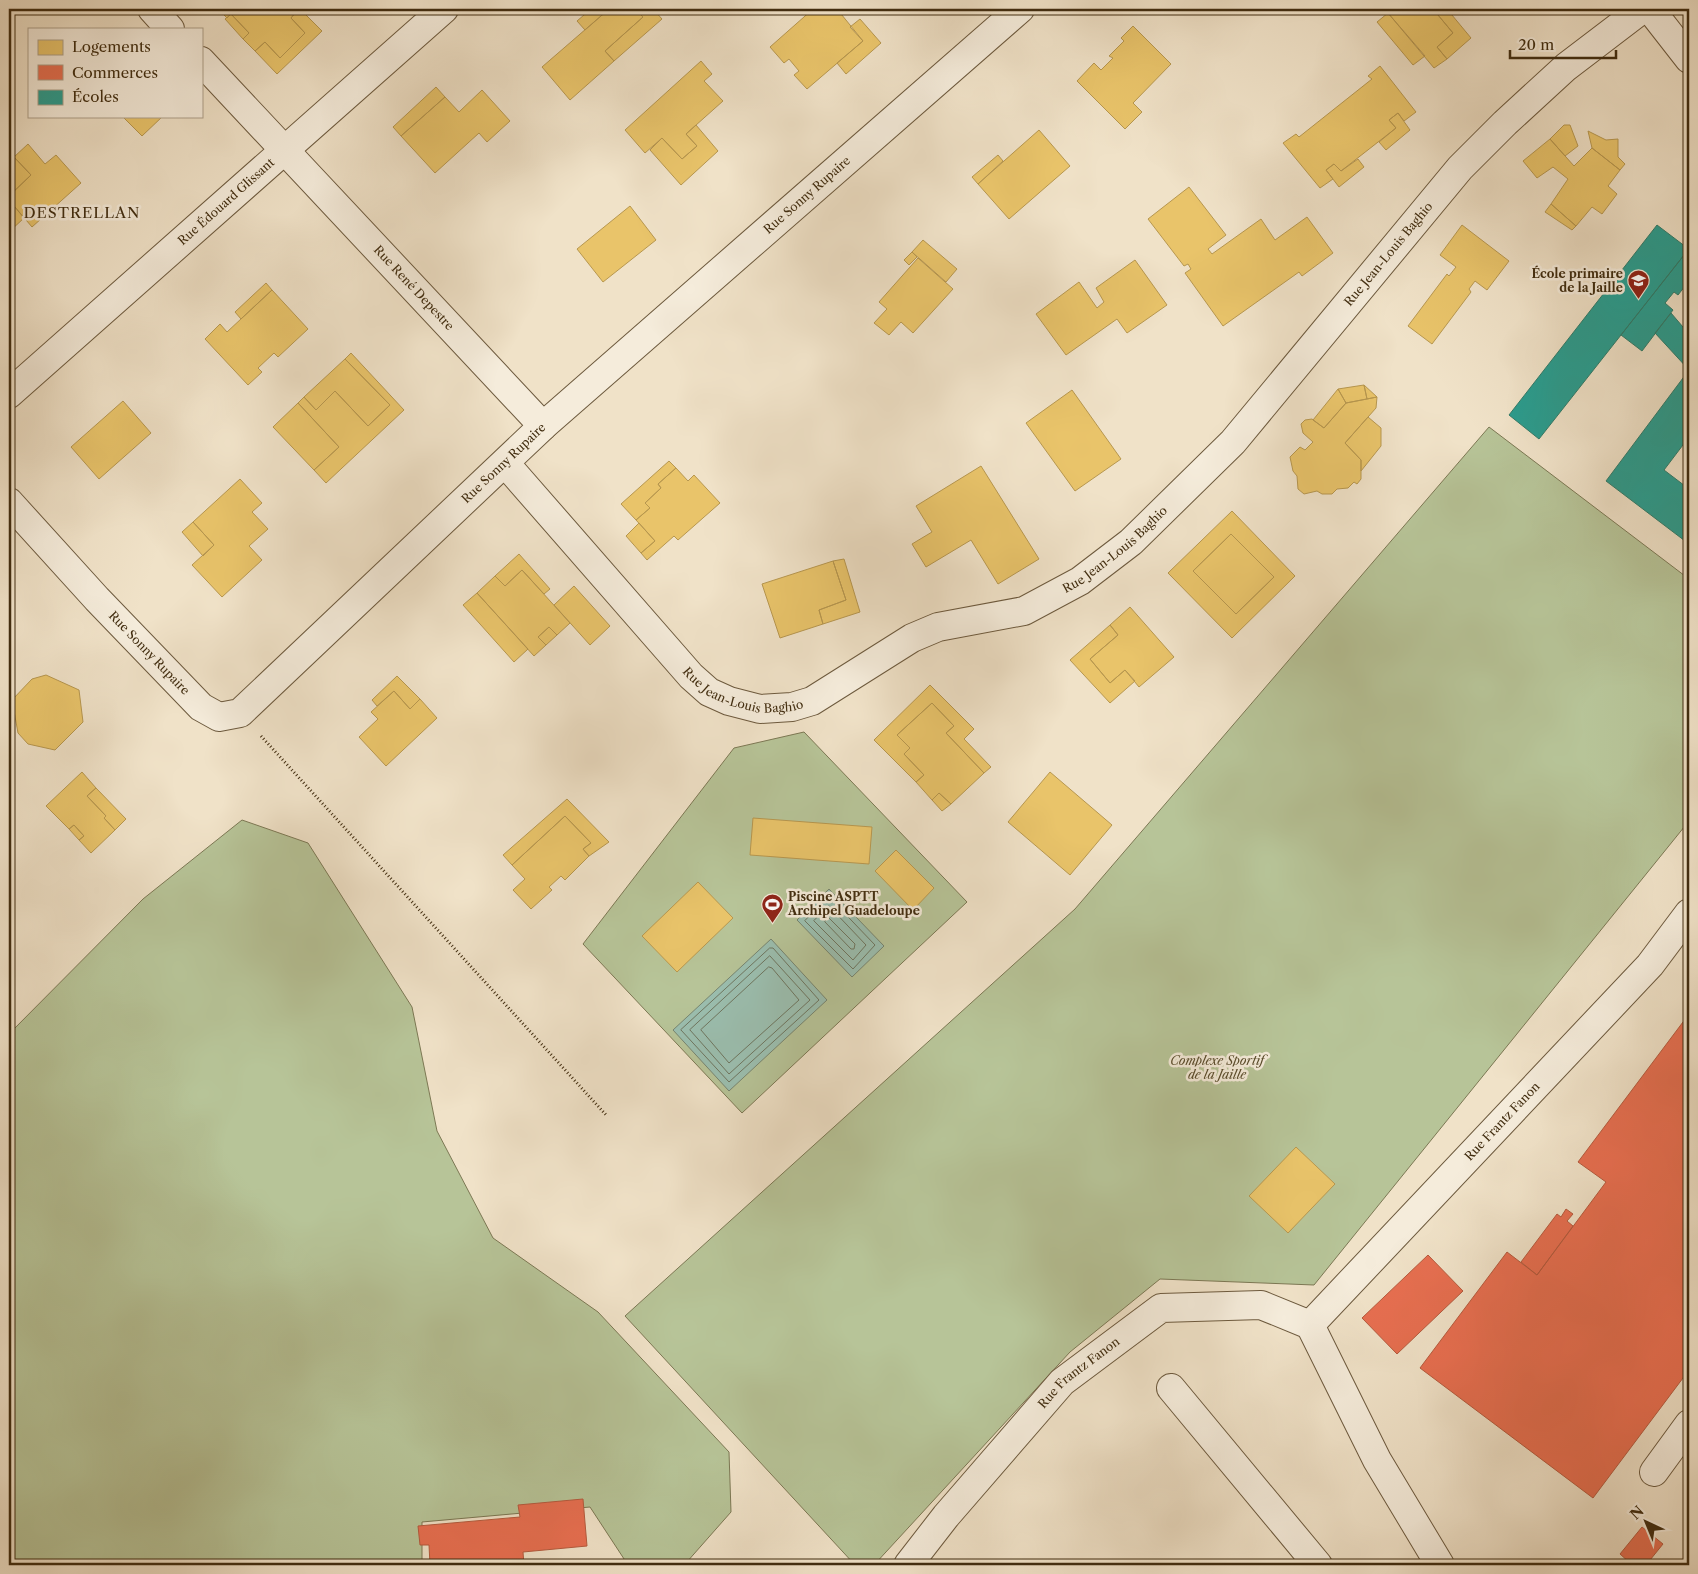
<svg xmlns="http://www.w3.org/2000/svg" width="1698" height="1574" viewBox="0 0 1698 1574" font-family="'Libre Caslon Text',serif">
	<rect width="100%" height="100%" fill="#f0e2c8"/>
	<filter id="stains"><feTurbulence type="fractalNoise" baseFrequency=".004" numOctaves="4"/><feColorMatrix values="0 0 0 0 .2 0 0 0 0 .09 0 0 0 0 .02 0 0 0 .5 -.17"/></filter>
	<radialGradient id="worn" r=".72"><stop offset=".6" stop-color="#630" stop-opacity="0"/><stop offset="1" stop-color="#630" stop-opacity=".3"/></radialGradient>
	<path fill="#b7c498" stroke="#7c7854" d="M1489,427L1689,579V821L1314,1285L1160,1279L1070,1352L874,1565H855L625,1316L1075,909Z
		M804,732L967,902L742,1113L583,944L734,748Z
		M242,820L308,843L412,1007L437,1131L493,1238L598,1312L729,1452L731,1512L686,1563L628,1565L590,1507L422,1522V1565H9V1034L143,899Z"/>
	<path fill="#9bbfb0" stroke="#778570" d="M829,889L884,946L852,977L797,920Z
		M771,939L827,1000L729,1091L673,1030Z"/>
	<path fill="#e9c46a" stroke="#b7974f" fill-rule="evenodd" d="M218,9H293L296,12L291,18L305,33L280,58L265,42L255,51L243,39L249,33L231,14L227,18Z
		M293,9H300L322,31L277,74L255,51L265,42L280,58L305,33L291,18L296,12Z
		M591,9H609L585,30L577,21Z
		M609,9H635L643,17L605,51L614,61L570,100L542,67Z
		M635,9H653L662,19L614,61L605,51L643,17Z
		M813,9H837L863,41L807,89L794,75L799,71L789,59L784,63L770,47Z
		M1394,9H1433L1453,33L1437,47L1447,59L1434,68L1388,13Z
		M1433,9H1447L1471,38L1447,59L1437,47L1453,33Z
		M1388,13L1425,56L1413,65L1377,22Z
		M231,14L249,33L243,39L225,19Z
		M860,19L881,43L846,74L837,63L863,41L850,27Z
		M1133,26L1171,64L1133,103L1142,112L1125,129L1077,81L1094,63L1101,70L1113,58L1109,56L1124,41L1121,38Z
		M701,61L712,74L704,81L723,101L686,134L697,146L682,159L662,138L645,153L625,130Z
		M1380,66L1416,112L1404,121L1398,113L1389,120L1396,128L1341,171L1334,164L1326,170L1333,179L1320,188L1283,143L1296,134L1299,137L1372,79L1368,76Z
		M436,87L445,97L401,136L393,127Z
		M482,90L510,121L487,142L479,133L435,173L401,136L445,97L459,112Z
		M1398,113L1410,130L1386,150L1379,142L1396,128L1389,120Z
		M122,116H163L142,136Z
		M696,125L718,151L681,185L650,150L662,138L682,159L697,146L686,134Z
		M1564,125H1570L1578,146L1565,156L1550,139Z
		M1039,130L1070,166L1009,219L978,184Z
		M1588,131L1606,140L1618,139V157L1625,164L1620,170L1592,148Z
		M1550,139L1574,166L1592,148L1620,170L1608,186L1617,194L1602,214L1592,207L1576,226L1551,204L1568,179L1553,167L1537,178L1523,161Z
		M28,144L45,164L56,155L81,183L32,227L9,200V196L31,175L14,157Z
		M998,155L1003,161L978,184L972,177Z
		M14,157L31,175L9,196V161Z
		M1358,159L1364,167L1339,187L1326,170L1334,164L1341,171Z
		M1189,187L1226,235L1208,249L1212,254L1261,219L1275,240L1307,217L1333,253L1302,276L1299,272L1223,326L1185,273L1191,269L1188,264L1184,266L1148,219Z
		M9,200L24,218L10,231L9,230Z
		M1551,204L1576,226L1572,230L1545,212Z
		M630,206L656,240L603,282L577,249Z
		M1462,225L1509,261L1487,290L1475,281L1469,289L1471,292L1432,344L1408,326L1447,274L1449,276L1456,267L1440,255Z
		M923,240L957,269L946,282L912,252Z
		M912,252L917,257L909,265L904,260Z
		M918,258L953,289L913,333L901,322L889,335L874,323L887,309L879,302Z
		M1135,260L1167,305L1127,333L1117,319L1066,355L1036,314L1079,282L1097,308L1104,302L1096,288Z
		M266,283L272,290L241,319L235,312Z
		M272,290L308,329L278,357L274,353L258,368L262,372L248,385L205,339L220,324L227,332Z
		M351,353L404,410L326,483L314,470L339,447L298,403L304,397L316,410L335,391L368,426L390,405L345,359Z
		M345,359L390,405L368,426L335,391L316,410L304,397Z
		M1364,385L1377,397L1367,399Z
		M1364,385L1367,399L1346,403L1338,389Z
		M1338,389L1346,403L1324,428L1313,420Z
		M1072,390L1121,459L1075,491L1026,423Z
		M1377,397L1376,408L1345,443L1361,460V479L1357,484L1354,482L1348,488L1337,489L1332,494H1322L1317,491L1304,494L1298,489L1297,476L1293,471L1290,457L1300,447L1305,450L1313,442L1303,433L1301,424L1305,420L1312,419L1324,428L1346,403Z
		M123,401L151,433L99,479L71,447Z
		M298,403L339,447L314,470L273,427Z
		M1368,417L1381,428V446L1361,471V460L1345,443Z
		M669,461L676,468L658,484L661,488L645,503L650,508L636,520L621,504Z
		M981,466L1039,559L998,584L971,540L926,567L912,544L932,532L916,506Z
		M676,468L688,481L694,475L720,503L678,540L674,536L647,560L641,553L655,541L636,520L650,508L645,503L661,488L658,484Z
		M240,479L262,503L252,512L268,529L249,546L262,560L222,597L192,565L214,545L193,522Z
		M1232,511L1295,576L1232,638L1168,573ZM1231,534L1274,577L1236,614L1193,571Z
		M193,522L214,545L203,556L182,532Z
		M639,523L655,541L641,553L626,536Z
		M1231,534L1274,577L1236,614L1193,571Z
		M519,554L550,589L544,594L522,570L505,586L495,576Z
		M844,559L860,612L823,624L819,610L846,600L833,561Z
		M833,561L846,600L819,610L823,624L780,638L762,584Z
		M522,570L570,623L557,635L549,627L538,637L546,645L534,656L477,593L495,576L505,586Z
		M574,586L610,626L590,645L554,605Z
		M477,593L528,649L514,662L463,605Z
		M1130,607L1174,657L1139,687L1125,670L1110,683L1090,659L1118,635L1110,625Z
		M1110,625L1118,635L1090,659L1110,683L1125,670L1135,681L1110,703L1070,660Z
		M549,627L557,635L546,645L538,637Z
		M46,675L79,690L83,722L55,750L28,744L18,733L12,700L32,679Z
		M397,676L420,699L410,709L394,691L377,706L372,700Z
		M930,685L974,729L964,739L991,767L984,773L946,733L954,726L932,703L897,735L910,748L904,754L924,775L916,782L874,740Z
		M394,691L410,709L420,699L437,718L386,766L359,737L378,719L371,712Z
		M932,703L954,726L946,733L984,773L951,804L939,793L932,800L916,782L924,775L904,754L910,748L897,735Z
		M82,772L96,788L87,796L106,816L104,818L115,830L91,853L79,840L84,836L74,825L69,829L46,806Z
		M1050,772L1112,825L1070,875L1008,822Z
		M96,788L126,819L115,830L104,818L106,816L87,796Z
		M939,793L951,804L942,811L932,800Z
		M567,799L609,842L589,856L583,849L591,843L565,816L512,865L503,855Z
		M565,816L591,843L583,849L589,856L565,880L561,876L549,887L552,890L531,909L513,890L525,879L512,865Z
		M753,818L872,827L869,864L750,855Z
		M74,825L84,836L79,840L69,829Z
		M896,850L934,888L913,910L875,871Z
		M698,882L733,918L677,972L642,936Z
		M1296,1147L1335,1184L1288,1233L1249,1196Z"/>
	<path fill="#e76f51" stroke="#b55b3e" d="M1689,1014V1370L1593,1498L1420,1368L1507,1252L1537,1275L1606,1182L1578,1162Z
		M1566,1209L1573,1214L1567,1221L1573,1226L1537,1275L1521,1262L1557,1214L1561,1217Z
		M1428,1255L1463,1291L1397,1354L1362,1318Z
		M583,1499L587,1546L523,1552L524,1565H430L429,1545H420L418,1526L520,1517L518,1505Z
		M1642,1527L1663,1544L1646,1565H1626L1629,1562L1620,1554Z"/>
	<path fill="#2a9d8f" stroke="#317b69" d="M1657,225L1686,247L1689,244V251L1688,250L1539,439L1509,415Z
		M1688,250L1689,281L1678,295L1674,292L1665,303L1673,310L1642,351L1621,335Z
		M1671,313L1689,334V437L1664,470L1689,489V544L1606,481L1689,370L1655,333Z"/>
	<g fill="none" stroke-linecap="round" stroke-linejoin="round">
		<path stroke="#6e7660" stroke-width="1" d="M827,898H830L875,945L853,969L805,921Z
			M829,906L866,945L853,960L814,921Z
			M828,917L855,944L854,949H851L825,922Z
			M770,948H773L819,1000L729,1082L681,1030Z
			M770,956L810,1000L729,1074L690,1030Z
			M769,967L772,968L799,1000L729,1063L701,1030Z"/>
		<defs>
			<g id="minor">
				<path d="M152,9L170,29"/>
				<path d="M1650,9L1689,59"/>
				<path id="s1" d="M201,61L543,426"/>
				<path id="s2" d="M9,394L444,9"/>
				<path id="s3" d="M505,463L691,676L709,692L729,701L760,709L792,707L812,701L912,638L938,627L1024,611L1080,581L1131,542L1233,442L1460,168L1505,123L1566,67L1642,9"/>
				<path id="s4" d="M9,502L97,599L201,707L219,717L240,713L543,426L1020,9"/>
				<path id="s5" d="M1310,1325L1650,965L1689,913"/>
				<path d="M1171,1388L1318,1565"/>
				<path d="M1654,1472L1689,1424"/>
				<path id="s6" d="M908,1565L946,1516L1062,1382L1161,1308L1261,1305L1310,1325L1377,1460L1440,1565"/>
			</g>
		</defs>
		<use href="#minor" stroke="#6d5a3e" stroke-width="30"/>
		<path stroke="#412d10" stroke-width="3" stroke-dasharray="1 2.5" stroke-linecap="butt" d="M261,736L607,1116"/>
		<use href="#minor" stroke="#f5ecdb" stroke-width="28"/>
	</g>
	<defs>
		<symbol id="school-pin" viewBox="-11 -11 22 30"><path d="M0 17L-7.5 6A9.5 9.5 0 1 1 7.5 6Z" fill="#8f2418" stroke="#f5ecdb"/><path d="M0-5L7-2L0 1L-7-2ZM-4 1L0 2.5L4 1V4Q0 6-4 4Z" fill="#fff"/></symbol>
		<symbol id="stadium-pin" viewBox="-11 -11 22 30"><path d="M0 17L-7.5 6A9.5 9.5 0 1 1 7.5 6Z" fill="#8f2418" stroke="#f5ecdb"/><path d="M0-5a6.5 5 0 1 0 0 10a6.5 5 0 1 0 0-10ZM-3.5-1.8h7v3.6h-7Z" fill="#fff"/></symbol>
	</defs>
	<g fill-rule="evenodd">
		<use href="#school-pin" x="1626" y="268" width="25" height="34"/>
		<use href="#stadium-pin" x="760" y="892" width="25" height="34"/>
	</g>
	<g text-anchor="middle" stroke-width="5" stroke-linejoin="round" paint-order="stroke">
		<g font-size="12" fill="#412d10" stroke="#f5ecdb">
			<text dy="4" stroke="none"><textPath href="#s4" startOffset="1091">Rue Sonny Rupaire</textPath></text>
			<text dy="4" stroke="none"><textPath href="#s2" startOffset="290">Rue Édouard Glissant</textPath></text>
			<text dy="4" stroke="none"><textPath href="#s3" startOffset="1162">Rue Jean-Louis Baghio</textPath></text>
			<text dy="4" stroke="none"><textPath href="#s1" startOffset="311">Rue René Depestre</textPath></text>
			<text dy="4" stroke="none"><textPath href="#s4" startOffset="686">Rue Sonny Rupaire</textPath></text>
			<text dy="4" stroke="none"><textPath href="#s3" startOffset="758">Rue Jean-Louis Baghio</textPath></text>
			<text dy="4" stroke="none"><textPath href="#s4" startOffset="206">Rue Sonny Rupaire</textPath></text>
			<text dy="4" stroke="none"><textPath href="#s3" startOffset="339">Rue Jean-Louis Baghio</textPath></text>
			<text dy="4" stroke="none"><textPath href="#s5" startOffset="280">Rue Frantz Fanon</textPath></text>
			<text dy="4" stroke="none"><textPath href="#s6" startOffset="258">Rue Frantz Fanon</textPath></text>
		</g>
		<g font-size="12" font-weight="bold" fill="#412d10" stroke="#f5ecdb" text-anchor="end">
			<text x="1623" y="278">École primaire<tspan x="1623" dy="14">de la Jaille</tspan></text>
			<text x="788" y="901" text-anchor="start">Piscine ASPTT<tspan x="788" dy="14">Archipel Guadeloupe</tspan></text>
		</g>
		<g font-size="12" font-style="italic" fill="#594b2b" stroke="#f5ecdb">
			<text x="1217" y="1065">Complexe Sportif<tspan x="1217" dy="14">de la Jaille</tspan></text>
		</g>
		<g font-size="15" letter-spacing="1" fill="#412d10" stroke="#f5ecdb">
			<text x="82" y="218">DESTRELLAN</text>
		</g>
	</g>
	<rect width="1698" height="1574" fill="none" stroke="#f0e2c8" stroke-width="30"/>
	<rect x="10" y="10" width="1678" height="1554" fill="none" stroke="#412d10" stroke-width="2.5"/>
	<rect x="15" y="15" width="1668" height="1544" fill="none" stroke="#412d10"/>
	<rect x="28" y="28" width="175" height="90" fill="#f5ecdb" stroke="#ada08a"/>
	<rect x="38" y="40" width="25" height="15" fill="#e9c46a" stroke="#ada08a"/>
	<text x="72" y="52" font-size="15" fill="#412d10">Logements</text>
	<rect x="38" y="65" width="25" height="15" fill="#e76f51" stroke="#ada08a"/>
	<text x="72" y="78" font-size="15" fill="#412d10">Commerces</text>
	<rect x="38" y="90" width="25" height="15" fill="#2a9d8f" stroke="#ada08a"/>
	<text x="72" y="102" font-size="15" fill="#412d10">Écoles</text>
	<g transform="translate(1646 1522) rotate(316)" stroke="#f5ecdb" stroke-width="4" paint-order="stroke">
	<path d="M0-4L9 19L0 12L-9 19Z" fill="#412d10"/>
	<text y="-8" font-size="14" font-weight="bold" text-anchor="middle" fill="#412d10">N</text>
	</g>
	<path d="M1510 50v8h106v-8" fill="none" stroke="#412d10" stroke-width="2.5"/>
	<text x="1518" y="50" font-size="15" fill="#412d10" stroke="#f5ecdb" stroke-width="4" paint-order="stroke">20 m</text>
	<rect width="100%" height="100%" filter="url(#stains)"/>
	<rect width="100%" height="100%" fill="url(#worn)"/>
</svg>
